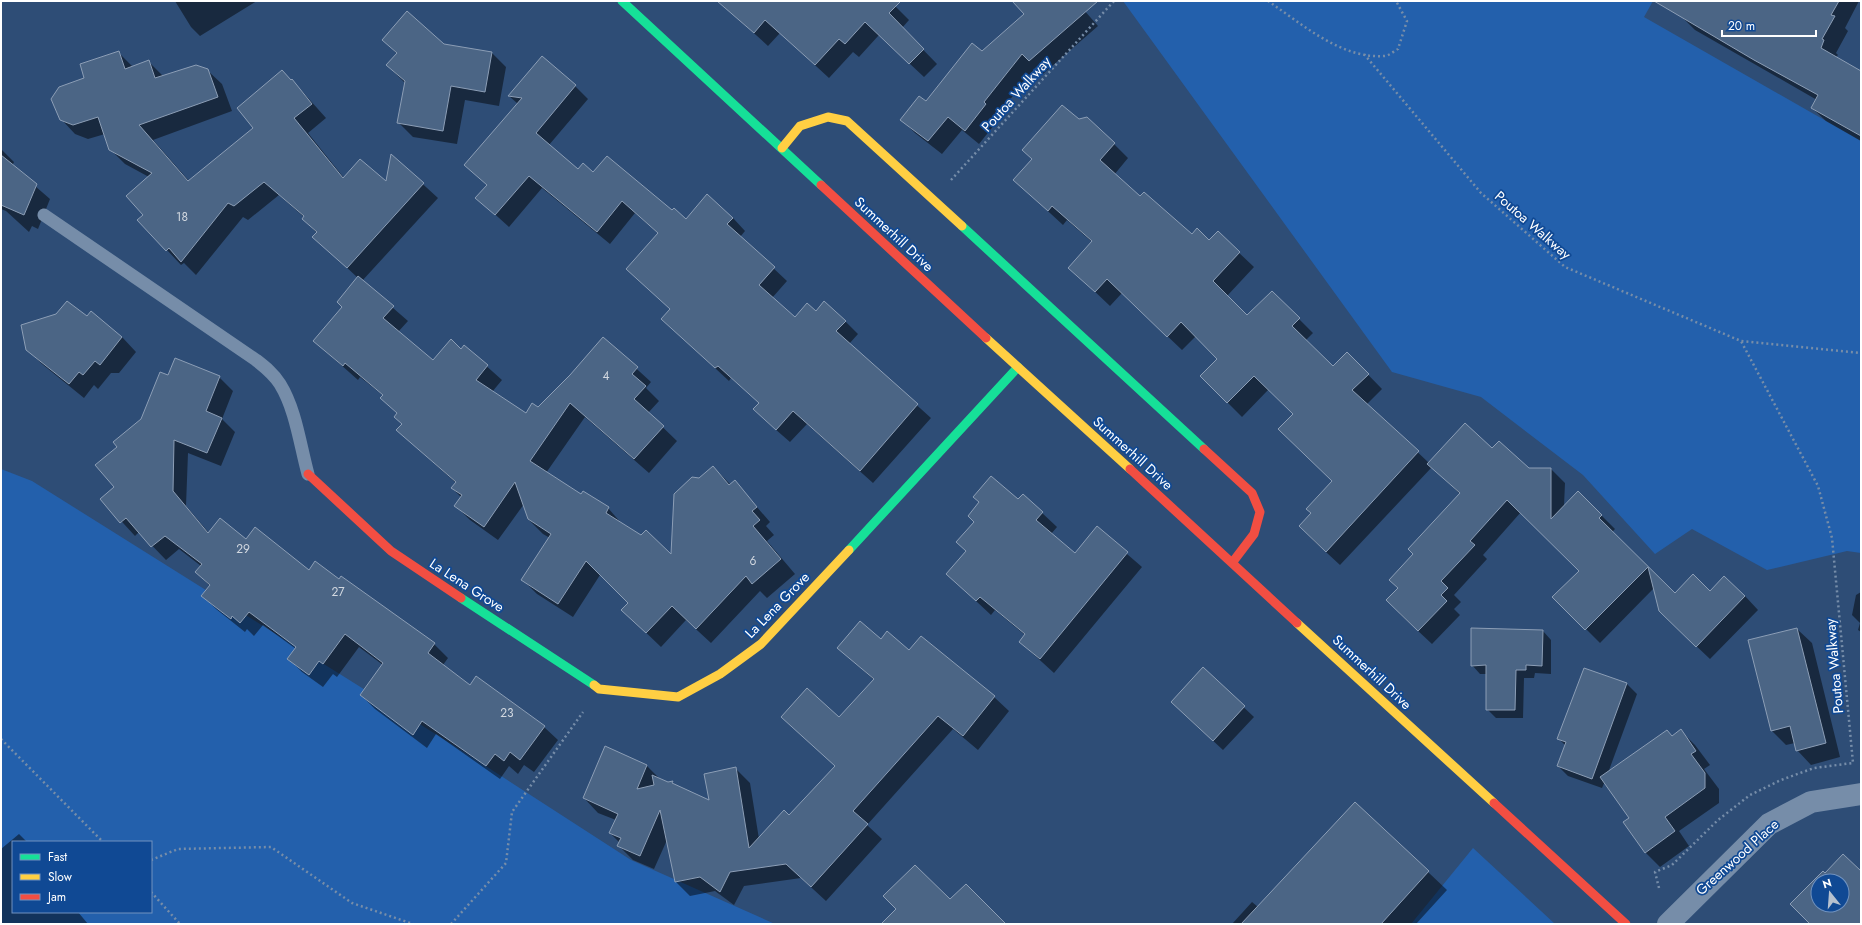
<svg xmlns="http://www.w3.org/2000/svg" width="1862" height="925" viewBox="0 0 1862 925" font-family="Jost,sans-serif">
	<rect width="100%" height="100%" fill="#2e4d76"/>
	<path fill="#2360ac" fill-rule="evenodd" d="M1123,1H1653L1644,17L1861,141V553L1847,551L1767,570L1692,529L1655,554L1583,475L1481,397L1392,372Z
		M1,469L32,481L461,750L631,860L775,924H1ZM13,842H151V912H13Z
		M1473,848L1555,924H1411Z"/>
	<path fill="#0007" d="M175,1H257L200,36L191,27Z
		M730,1H890L909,20L902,28L937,64L924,77L879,35L859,57L853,52L829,78L780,33L768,46L725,7Z
		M1014,1H1076L1098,26L1043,74L1036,67L997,116L999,119L979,144L962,130L942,154L915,133L901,119L926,103L1025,14Z
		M1690,1H1859L1845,28L1848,31L1836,53L1838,55L1836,57L1861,72V141L1826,121L1812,108L1817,100L1695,30L1681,16Z
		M384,40L444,44L492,53L506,67L499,106L465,100L457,144L413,137L398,122L405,83L387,65L397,54Z
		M118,52L133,67L149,62L164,77L207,70L222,84L232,111L153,140L189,181L255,128L292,80L326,118L308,133L344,178L387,183L392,156L438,198L362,281L408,321L398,332L433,362L461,350L464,346L502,380L492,392L526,415L538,409L571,376L604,339L651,382L646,388L659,401L648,413L677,441L649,473L585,417L546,473L581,496L608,508L622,524L672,557L699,479L713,467L731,485L735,482L770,522L766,526L774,535L767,541L795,574L767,598L760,591L711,643L686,620L661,647L637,624L629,603L600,575L573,617L537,594L523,580L550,538L543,534L528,519L524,504L498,540L470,520L456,506L461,497L452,488L456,483L397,430L403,424L398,414L382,398L384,396L360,377L358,380L314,341L343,307L358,278L314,237L317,233L303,219L304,217L279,195L248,220L243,217L196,275L184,263L181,265L139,220L144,215L149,177L125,164L110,149L105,134L88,139L75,134L61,119L85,78Z
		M575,86L588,99L549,145L578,171L594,173L672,211L686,220L733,218L745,231L740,237L787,281L772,298L795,318L816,312L845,321L858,334L849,344L931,418L873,483L807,424L790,442L767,422L760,403L731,378L729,381L662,319L671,309L628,269L659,234L635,213L610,244L542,188L509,227L477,198L487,185L466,165L518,104L509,96Z
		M1078,120L1114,144L1128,158L1114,175L1140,198L1192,236L1209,241L1218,233L1254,267L1227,296L1247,317L1299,319L1313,333L1305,341L1333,368L1347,353L1382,389L1367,404L1429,463L1492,449L1528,469H1551L1565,483L1564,506L1578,492L1615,529L1612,532L1676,595L1710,592L1745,596L1758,610L1710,659L1673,624L1654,588L1600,643L1554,597L1580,571L1521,512L1483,555L1487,559L1454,595L1461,602L1454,609L1460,615L1432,644L1400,614L1399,588L1414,554L1460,494L1432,467L1340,565L1314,541L1300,526L1312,514L1333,481L1294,414L1269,389L1242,417L1201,376L1218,359L1196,336L1182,350L1122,293L1110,306L1070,268L1092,242L1067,220L1063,225L1014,180L1033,160L1023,150Z
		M1,149L14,162L12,166L50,199L38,229L32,226L29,232L6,211L1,209Z
		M57,315L87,318L122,337L136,352L119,373H111L98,389L94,385L84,398L42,364L27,349Z
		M219,377L233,391L222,419L235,432L221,466L188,453L186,506L209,533L246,540L309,571L339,580L341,577L434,644L448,658L443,665L471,686L544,727L558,740L534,772L524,765L518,774L509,766L500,779L436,734L427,748L375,709L361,695L383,665L359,647L337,677L333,674L323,687L302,672L289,659L296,649L263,625L254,636L247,629L245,632L216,609L203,596L210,586L196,572L201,566L179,549L166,560L139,532L135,536L102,500L116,488L118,447L142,419Z
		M1023,495L1057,527L1051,534L1075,554L1097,528L1142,567L1054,673L1020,642L1025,635L995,610L991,615L947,574Z
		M1861,592V632L1858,630L1860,623L1852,615L1856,595Z
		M1797,629L1812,643L1840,757L1811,765L1797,750L1795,743L1786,745L1772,731Z
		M1543,631L1551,640V674L1535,673L1534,678H1524L1523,718H1496L1487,709V674H1480L1472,665Z
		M921,637L994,697L1009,711L978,750L953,729L867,825L882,839L826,901L801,878L744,886L734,905L715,891L690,896L676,882L667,840L654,869L633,860L619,846L620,843L610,833L616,820L598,813L584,798L606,748L647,766L661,780L668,783L672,782L677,787L711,802L735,768L750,783L759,839L789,817L836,766L783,717L839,718L874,680L839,648L881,640L909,651Z
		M1203,669L1254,717L1223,750L1182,712Z
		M1584,669L1627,684L1637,694L1608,773L1667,731L1673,737L1681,731L1695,745L1710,765L1704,769L1719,789V803L1679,831L1689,846L1660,867L1645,852L1631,818L1605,781L1602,788L1568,776L1558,766L1566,746L1559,739Z
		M1355,803L1447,890L1416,924H1232L1252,902L1258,907Z
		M19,834L27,842H13V912H78L88,924L1,923V849Z"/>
	<path fill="#4b6585" stroke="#8c9eb6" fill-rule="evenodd" d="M717,1H901L889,13L924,49L909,64L865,22L845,44L839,39L815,65L765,20L754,33Z
		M1012,1H1098L1029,61L1022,54L984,102L986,104L965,131L948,117L928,141L900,120L919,96L926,101L972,43L982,51L1024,14Z
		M1654,1H1839L1831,15L1835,16L1822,39L1824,40L1821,48L1861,71V136L1811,108L1818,95L1754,60Z
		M407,11L444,44L492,52L485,92L451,86L443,131L397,123L405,81L386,65L397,53L382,40Z
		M119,51L125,69L149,60L155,78L196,65L208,69L218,97L139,125L188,181L253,128L237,108L282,70L291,80L292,79L312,104L294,118L343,178L360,159L386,181L391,154L424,183L347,268L312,237L317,232L302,219L304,216L264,182L234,206L228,203L181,262L169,248L166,251L137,220L143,215L126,196L152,173L109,150L98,117L73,125L60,120L51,99L59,87L84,78L80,64Z
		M542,56L576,85L536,133L578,169L583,163L593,172L607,156L672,210L674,208L686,219L707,194L733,218L727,224L775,267L759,285L795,317L807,303L816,311L824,301L846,321L836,331L918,404L860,471L793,411L776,430L753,409L759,403L718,366L715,368L661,319L670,309L626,269L658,233L622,201L597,232L529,176L495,215L475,198L487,185L464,165L522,98L508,96Z
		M1062,105L1079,119L1087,117L1115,143L1100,160L1140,196L1144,192L1192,234L1197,228L1209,240L1218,231L1240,252L1213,281L1247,315L1272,291L1300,318L1292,326L1333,366L1347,352L1369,374L1352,390L1419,451L1326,552L1299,526L1311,513L1306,509L1332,481L1278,429L1293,414L1254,376L1227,403L1200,376L1217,359L1181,322L1167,337L1107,279L1095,292L1068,268L1092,241L1052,206L1048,211L1013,180L1032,159L1022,150Z
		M1,155L37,184L24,215L1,205Z
		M358,276L394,306L383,318L433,360L451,339L461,349L464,345L488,365L476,380L526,413L532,403L538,407L570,375L603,337L638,367L632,374L646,386L634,399L664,426L634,459L570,403L530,461L581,494L583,491L609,507L606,513L641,535L646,530L671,554L674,494L692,477L699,478L713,466L729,485L735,480L757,507L752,511L760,520L753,526L781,559L752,584L746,576L696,629L672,606L646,633L621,610L628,603L586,561L558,604L521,580L551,534L528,519L515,482L484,527L454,506L462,495L451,488L456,482L396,430L402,424L394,417L397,413L380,398L383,395L345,363L343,366L313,341L342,307L337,302Z
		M67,301L87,316L91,311L122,337L100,365L95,361L83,375L79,372L69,384L26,350L21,325L56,314Z
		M175,358L220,376L206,411L222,418L207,453L174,440L173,491L208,533L220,518L246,539L255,527L309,570L315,561L339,579L341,576L435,643L428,653L470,685L476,676L545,726L520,760L510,752L504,761L495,754L486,766L422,721L413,735L360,695L383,663L345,634L323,664L319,661L309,675L287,659L296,647L249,612L240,623L232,616L231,619L201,596L210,585L195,572L202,564L165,536L151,547L126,518L120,523L100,499L114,487L95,465L117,447L113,442L141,419L160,372L168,375Z
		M1465,423L1492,448L1499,441L1529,468H1551V519L1578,491L1602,515L1599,518L1675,593L1693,574L1710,591L1724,576L1745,596L1696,647L1659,611L1648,567L1585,630L1552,597L1579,571L1507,500L1470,541L1475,545L1441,581L1448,588L1441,595L1447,601L1418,631L1386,600L1398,588L1389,580L1413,554L1408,549L1460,493L1427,464Z
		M991,476L1018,499L1023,494L1043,512L1036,520L1075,553L1097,526L1128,552L1040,659L1019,642L1025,634L980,597L976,601L946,574L966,551L956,542L974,522L968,516L979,502L973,497Z
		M860,621L881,639L887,631L909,650L921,636L995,696L963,736L938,716L853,811L868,824L811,887L786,864L730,872L720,892L700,877L675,882L660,810L640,856L617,846L621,838L609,833L618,814L583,798L605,746L647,765L637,789L654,785L652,775L668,782L673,781L672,783L709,800L704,774L736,767L749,848L784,810L789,815L835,766L781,717L807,688L839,717L874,679L837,648Z
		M1471,628L1543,630L1542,666L1526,665V670H1516L1515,710H1486V665L1471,666Z
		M1797,628L1826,743L1796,751L1790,726L1771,731L1748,640Z
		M1203,667L1245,706L1213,741L1171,702Z
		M1584,668L1627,683L1592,779L1557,766L1566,742L1557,739Z
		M1681,729L1696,751L1691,754L1705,773V788L1665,817L1675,831L1645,853L1623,822L1629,818L1600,777L1667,730L1672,736Z
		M1355,802L1429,871L1381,924H1241Z
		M1843,854L1861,871V924H1810L1790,904L1823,871L1825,873ZM1818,881H1842V905H1818Z
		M915,865L950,899L966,884L1006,924H881L896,909L883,896Z"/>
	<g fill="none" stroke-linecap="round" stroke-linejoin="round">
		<path stroke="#768da9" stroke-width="2.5" stroke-dasharray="2 3" stroke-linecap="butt" d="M1268,1C1302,24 1341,59 1384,56C1389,56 1394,51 1398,49L1407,21L1396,1
			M1364,54L1481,193L1565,267L1741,341L1861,353
			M951,180L1114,1
			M1,739L103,842
			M151,860L178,849L271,847L352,903L413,924
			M1659,888L1655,872L1672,865L1718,820L1750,795L1781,780L1814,768L1853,763L1832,538L1818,486L1741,341
			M151,892L180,924
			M451,924L506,863L512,812L583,712"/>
		<path stroke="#768da9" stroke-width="13" d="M44,215L256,360C265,367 274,374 280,384C296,410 300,445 308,474"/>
		<path stroke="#768da9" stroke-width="22" d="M1668,924L1769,824L1811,802L1861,794"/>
		<path stroke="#16e098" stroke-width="9" d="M622,1L821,185
			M962,226L1204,449
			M849,550L1018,367
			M461,598L594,685"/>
		<path stroke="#ffcf43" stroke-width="9" d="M782,148L800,126L828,117L847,121L962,226
			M986,338L1130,469
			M1297,623L1494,803
			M594,685L599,689L678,697L720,674L761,644L849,550"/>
		<path stroke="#f24e42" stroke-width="9" d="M821,185L986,338
			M1204,449L1252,493L1260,512L1254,534L1232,563
			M1130,469L1297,623
			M308,474L391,551L461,598
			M1494,803L1626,924"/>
	</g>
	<g text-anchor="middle" stroke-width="3.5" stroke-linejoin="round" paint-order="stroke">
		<g font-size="12" fill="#d2d8e0">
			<text x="182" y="221">18</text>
			<text x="606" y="380">4</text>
			<text x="243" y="553">29</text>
			<text x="753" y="565">6</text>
			<text x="338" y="596">27</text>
			<text x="507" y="717">23</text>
		</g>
		<g font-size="14" fill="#fff" stroke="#104994">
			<text transform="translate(1016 94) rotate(-48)" y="5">Poutoa Walkway</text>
			<text transform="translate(1533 225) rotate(41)" y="5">Poutoa Walkway</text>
			<text transform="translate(894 234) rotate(43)" y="5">Summerhill Drive</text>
			<text transform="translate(1133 453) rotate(42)" y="5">Summerhill Drive</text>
			<text transform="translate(467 585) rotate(33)" y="5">La Lena Grove</text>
			<text transform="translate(777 605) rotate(-46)" y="5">La Lena Grove</text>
			<text transform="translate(1834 666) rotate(-95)" y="5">Poutoa Walkway</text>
			<text transform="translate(1372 672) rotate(43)" y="5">Summerhill Drive</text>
			<text transform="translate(1737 857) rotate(-42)" y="5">Greenwood Place</text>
		</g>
	</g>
	<rect width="1862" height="925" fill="none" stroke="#ffffff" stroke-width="4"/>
	<rect x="12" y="841" width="140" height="72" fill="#104994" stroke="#7092bf"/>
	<rect x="20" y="854" width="20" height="6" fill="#16e098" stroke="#7092bf"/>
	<text x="48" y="861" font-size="12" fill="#ffffff">Fast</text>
	<rect x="20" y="874" width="20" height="6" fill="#ffcf43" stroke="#7092bf"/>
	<text x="48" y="881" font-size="12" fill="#ffffff">Slow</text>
	<rect x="20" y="894" width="20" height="6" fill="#f24e42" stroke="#7092bf"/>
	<text x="48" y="901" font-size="12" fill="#ffffff">Jam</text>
	<g transform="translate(1830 893) rotate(343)"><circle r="19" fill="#104994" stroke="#7092bf"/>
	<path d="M0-3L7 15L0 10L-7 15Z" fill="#b6c1cf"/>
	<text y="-6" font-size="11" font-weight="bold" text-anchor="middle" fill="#ffffff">N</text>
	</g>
	<path d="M1722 30v6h94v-6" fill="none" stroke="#ffffff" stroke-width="2"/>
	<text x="1728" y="30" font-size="12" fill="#ffffff" stroke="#104994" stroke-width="3" paint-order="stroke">20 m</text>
</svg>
